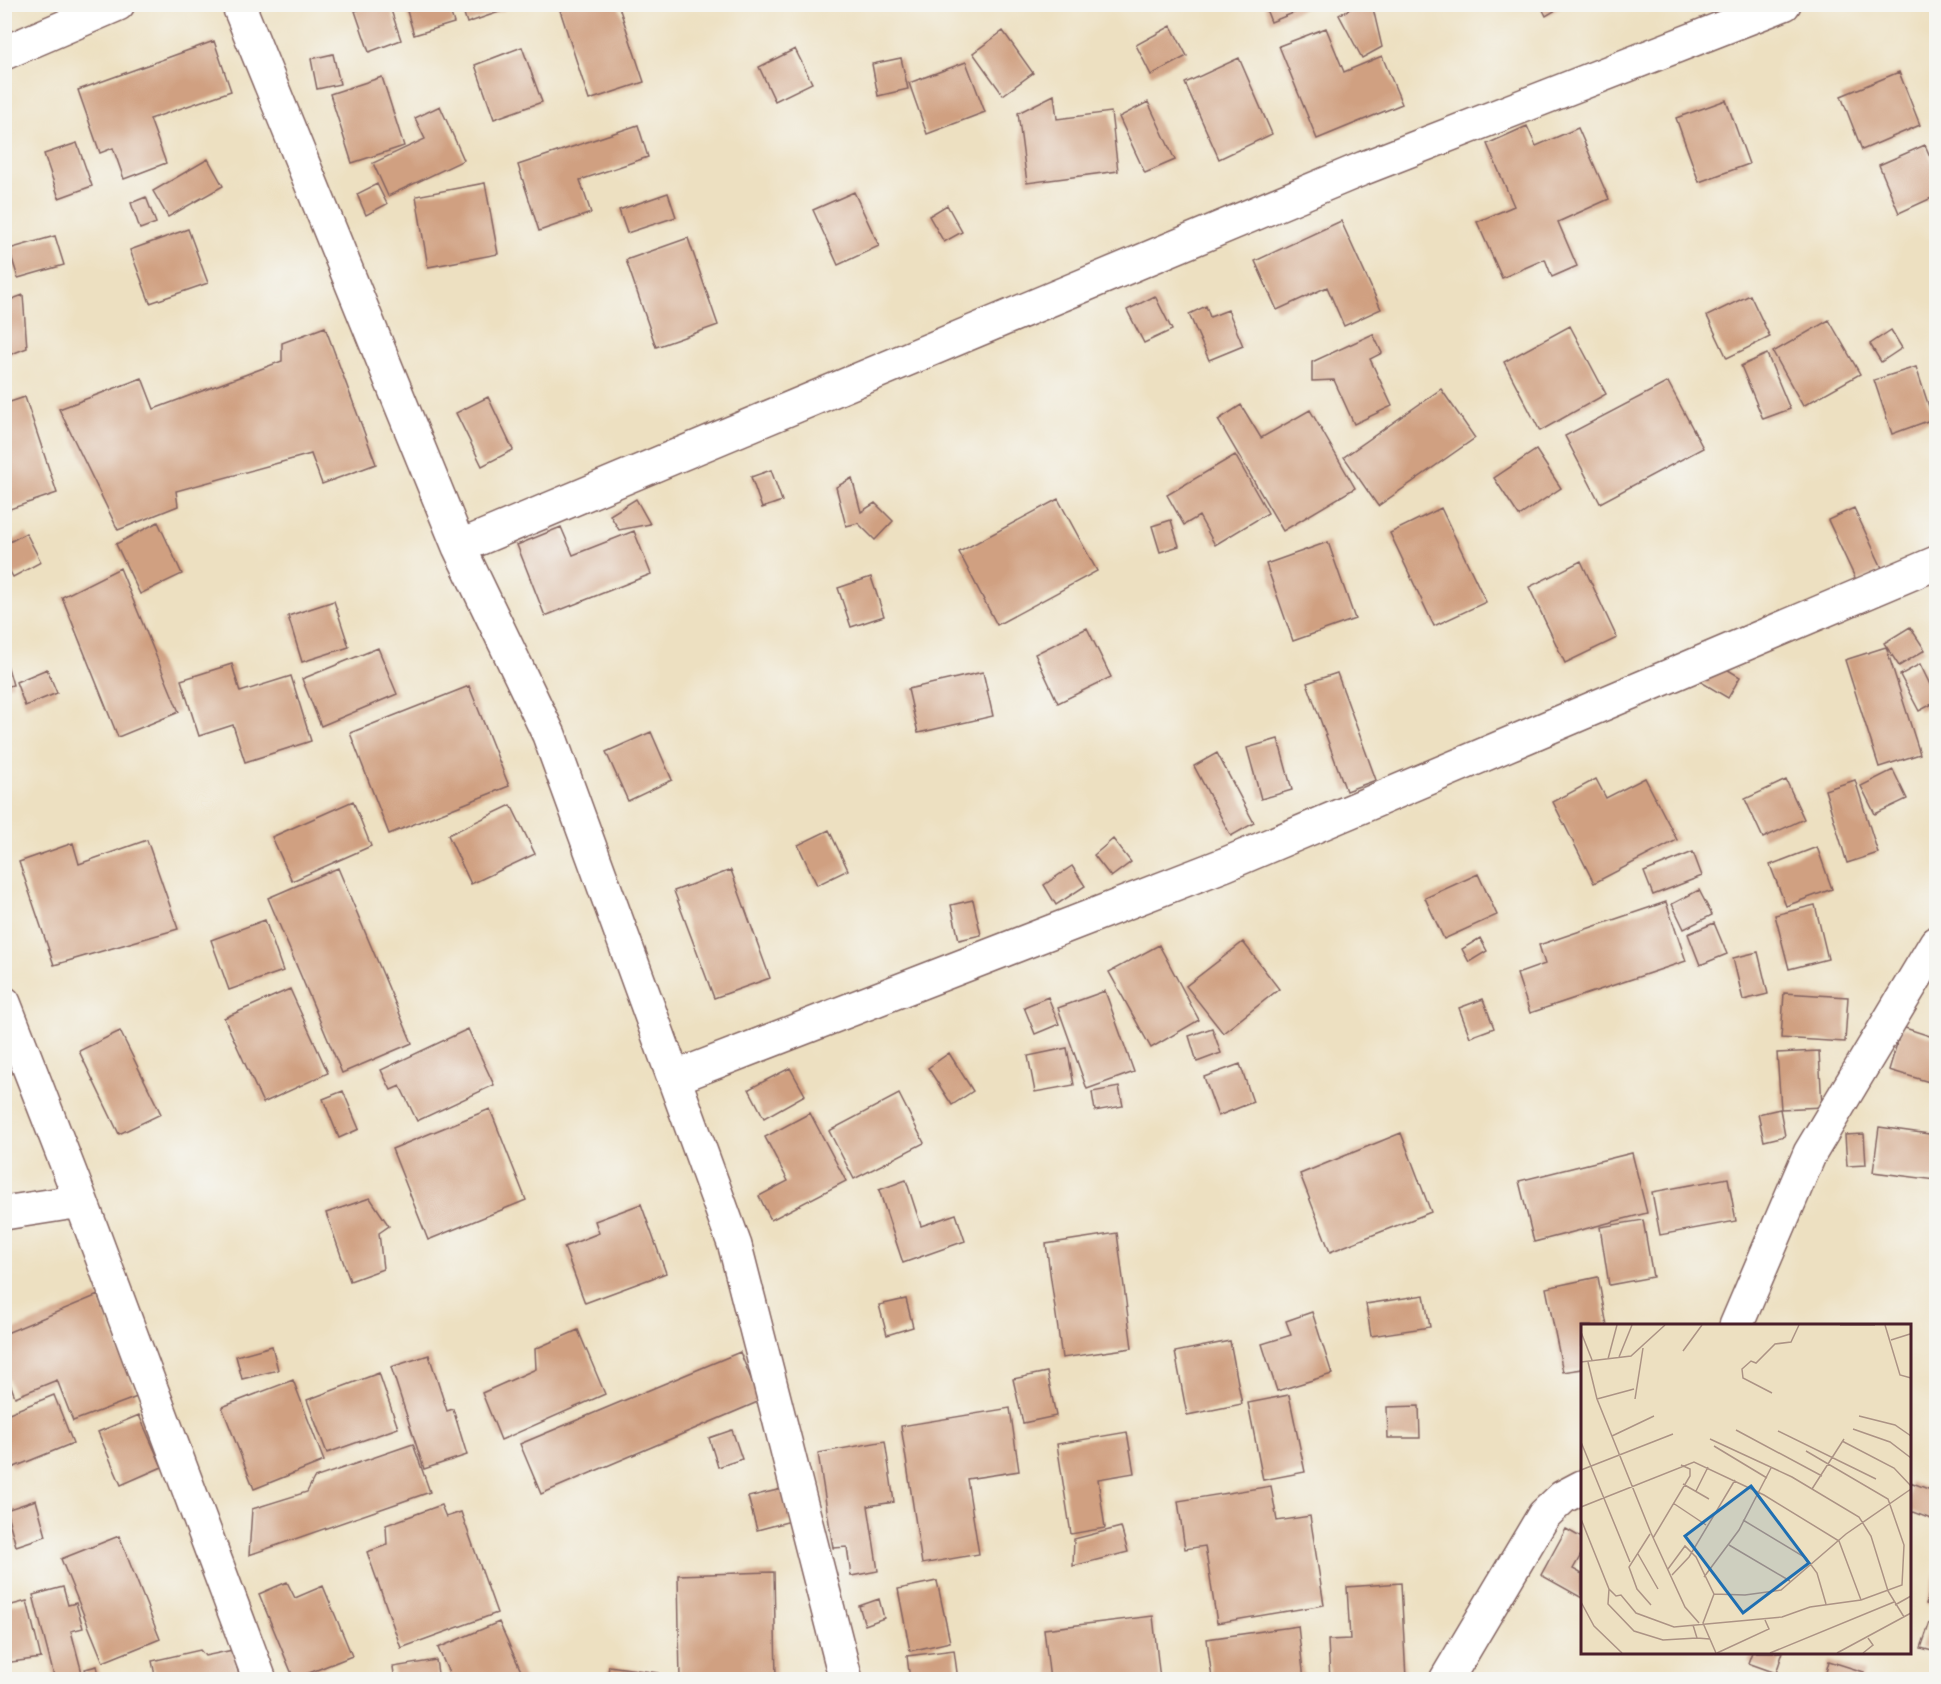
<svg xmlns="http://www.w3.org/2000/svg" width="1941" height="1684" viewBox="0 0 1941 1684" font-family="'Comic Neue',sans-serif">
	<rect width="100%" height="100%" fill="#f6f6f2"/>
	<filter id="ink" filterUnits="userSpaceOnUse"><feTurbulence type="fractalNoise" baseFrequency=".0167" numOctaves="2"/><feDisplacementMap in="SourceGraphic" scale="12" xChannelSelector="R" yChannelSelector="G"/><feConvolveMatrix kernelMatrix="1 2 1 2 8 2 1 2 1" color-interpolation-filters="sRGB"/></filter>
	<filter id="wash" filterUnits="userSpaceOnUse"><feTurbulence type="fractalNoise" baseFrequency=".008" numOctaves="4" result="noise"/><feDisplacementMap in="SourceGraphic" scale="24" xChannelSelector="R" yChannelSelector="G"/><feGaussianBlur stdDeviation="1.35" result="paint"/><feColorMatrix in="noise" values="0 0 0 0 0 0 0 0 0 0 0 0 0 0 0 0 0 1.4 0 .05"/><feComposite in="paint" operator="in"/></filter>
	<g filter="url(#wash)">
		<rect width="100%" height="100%" fill="#ede0c1"/>
		<g id="blocks">
			<path fill="#d0a081" d="M375,4H389L401,40L369,52L355,11Z
				M405,4H448L454,23L414,35Z
				M461,4H503L505,10L467,23Z
				M558,4H618L644,82L589,100Z
				M1264,4H1313V5L1271,22Z
				M1358,4H1372L1382,47L1362,58L1339,15Z
				M1540,4H1566L1546,16Z
				M1171,26L1187,56L1151,75L1136,45Z
				M1326,28L1344,72L1382,56L1402,104L1317,139L1279,46Z
				M1003,31L1033,73L1003,95L973,53Z
				M214,41L231,91L150,119L166,163L124,179L113,148L100,153L78,90Z
				M522,47L542,102L494,119L475,65Z
				M795,49L812,83L775,101L759,67Z
				M333,54L340,84L317,89L311,59Z
				M901,58L908,89L878,96L872,64Z
				M1239,58L1272,134L1219,159L1185,83Z
				M966,62L985,112L927,134L909,83Z
				M1899,72L1920,125L1862,150L1841,96Z
				M382,77L404,146L352,163L330,94Z
				M1054,95L1057,119L1111,112L1118,171L1027,183L1018,113Z
				M1726,100L1749,164L1699,182L1676,118Z
				M1148,102L1175,160L1145,173L1119,117Z
				M440,106L464,160L388,196L373,163L425,139L415,118Z
				M638,125L648,157L580,180L591,213L539,231L518,165Z
				M1527,126L1536,146L1578,128L1609,199L1558,222L1577,266L1552,277L1545,259L1502,278L1477,222L1514,206L1487,144Z
				M77,143L92,186L59,198L44,154Z
				M1925,145L1936,170V196L1899,213L1879,165Z
				M208,159L223,186L168,217L153,191Z
				M485,183L498,254L428,267L416,196Z
				M377,184L387,204L366,215L357,194Z
				M854,192L879,246L838,265L813,210Z
				M668,193L676,217L627,233L619,210Z
				M146,197L156,223L140,229L131,203Z
				M947,205L962,232L944,242L929,216Z
				M1341,221L1381,309L1344,326L1327,287L1277,310L1255,261Z
				M188,229L208,283L150,303L130,250Z
				M55,236L64,265L18,278L9,249Z
				M688,238L718,325L656,347L626,260Z
				M23,295L27,348L4,357V302Z
				M1750,295L1770,337L1727,358L1707,316Z
				M1155,296L1172,330L1144,343L1127,310Z
				M1206,306L1210,317L1228,310L1243,346L1209,360L1189,314Z
				M1829,320L1860,374L1803,406L1773,352Z
				M1570,326L1606,394L1540,431L1504,362Z
				M325,327L376,464L322,484L311,454L176,491L178,506L118,530L59,409L142,378L154,409L282,361V343Z
				M1891,330L1902,348L1881,362L1870,344Z
				M1373,334L1382,353L1370,359L1392,406L1354,424L1334,380L1312,381V362Z
				M1767,354L1790,409L1763,419L1741,366Z
				M1916,367L1933,419L1892,434L1874,380Z
				M1668,382L1703,448L1600,503L1565,436Z
				M1441,389L1475,438L1378,506L1344,457Z
				M25,397L57,493L4,511V404Z
				M488,397L513,450L482,466L456,413Z
				M1241,405L1261,438L1310,410L1355,488L1283,531L1218,420Z
				M1536,450L1561,488L1519,516L1494,478Z
				M1235,455L1268,513L1215,545L1199,516L1184,525L1167,495Z
				M771,470L782,501L762,508L751,477Z
				M852,478L861,512L875,503L893,521L875,540L858,523L846,526L836,487Z
				M636,499L650,524L619,530L610,515Z
				M1058,499L1097,571L997,625L959,552Z
				M1441,508L1486,602L1434,626L1390,533Z
				M1854,508L1883,570L1857,582L1828,520Z
				M1171,520L1179,546L1160,552L1152,526Z
				M158,522L182,574L140,594L116,544Z
				M561,527L573,555L634,531L651,574L545,616L517,545Z
				M26,533L41,562L13,577L4,560V545Z
				M1328,542L1355,619L1293,641L1266,564Z
				M1581,561L1617,638L1565,663L1529,587Z
				M120,568L179,712L118,737L62,597Z
				M871,577L884,616L851,627L838,588Z
				M334,601L349,647L302,662L288,616Z
				M1910,627L1925,650L1899,666L1884,643Z
				M1087,628L1111,677L1058,703L1035,654Z
				M1886,647L1920,754L1879,767L1845,660Z
				M378,648L397,694L321,726L302,679Z
				M4,654L13,685L4,687Z
				M1713,661L1740,677L1728,698L1701,682Z
				M232,664L240,692L291,676L311,741L245,762L233,725L199,736L181,680Z
				M1920,664L1936,697V702L1919,711L1900,675Z
				M47,669L57,693L25,706L16,682Z
				M983,672L993,716L918,733L908,689Z
				M1337,673L1376,780L1346,791L1307,683Z
				M469,686L509,786L389,834L350,733Z
				M651,732L672,780L628,801L606,752Z
				M1278,739L1292,790L1261,799L1247,748Z
				M1217,753L1254,823L1231,836L1194,766Z
				M1893,770L1907,799L1875,814L1861,786Z
				M1645,778L1677,840L1594,883L1553,802L1596,779L1606,798Z
				M1786,780L1804,819L1763,838L1745,799Z
				M1855,780L1878,853L1847,863L1825,790Z
				M353,801L371,846L292,881L272,837Z
				M511,805L535,854L471,884L448,835Z
				M829,830L848,870L817,885L798,845Z
				M1113,839L1131,862L1111,877L1094,855Z
				M147,840L178,929L54,965L19,862L73,843L79,864Z
				M1817,847L1832,889L1786,906L1770,865Z
				M1693,852L1702,876L1653,895L1644,872Z
				M1072,866L1085,886L1056,905L1044,885Z
				M338,868L412,1043L342,1073L268,898Z
				M731,870L770,978L714,998L674,891Z
				M1478,874L1497,915L1444,939L1425,898Z
				M1699,890L1712,915L1684,929L1672,904Z
				M973,900L981,935L959,940L951,905Z
				M1666,902L1686,961L1530,1013L1517,974L1545,964L1539,945Z
				M1815,905L1828,959L1789,969L1775,915Z
				M265,920L283,971L229,990L211,940Z
				M1714,923L1727,954L1700,965L1688,934Z
				M1480,938L1487,951L1469,962L1462,949Z
				M1243,942L1279,989L1223,1033L1186,986Z
				M1159,945L1199,1020L1151,1048L1109,972Z
				M1758,952L1768,994L1743,1000L1733,958Z
				M290,989L328,1073L263,1103L224,1018Z
				M1105,991L1134,1072L1087,1089L1058,1008Z
				M1784,993L1848,997L1845,1042L1781,1038Z
				M1048,997L1059,1024L1035,1034L1024,1007Z
				M1483,999L1494,1028L1470,1037L1459,1008Z
				M1902,1027L1936,1038V1084L1889,1070Z
				M1212,1028L1221,1053L1197,1062L1189,1036Z
				M468,1029L494,1085L417,1121L400,1086L391,1090L381,1070Z
				M120,1031L161,1114L119,1134L79,1051Z
				M1067,1048L1074,1085L1035,1092L1028,1056Z
				M1819,1051L1822,1107L1781,1109L1777,1053Z
				M949,1053L973,1091L952,1105L928,1068Z
				M1240,1064L1253,1102L1218,1116L1204,1077Z
				M790,1068L805,1095L764,1118L749,1089Z
				M1119,1087L1123,1106L1095,1111L1092,1092Z
				M343,1091L359,1129L339,1138L323,1099Z
				M899,1094L924,1143L854,1179L829,1131Z
				M490,1109L526,1200L428,1240L392,1149Z
				M1780,1109L1785,1136L1764,1141L1758,1114Z
				M810,1113L846,1181L771,1220L759,1196L788,1181L765,1137Z
				M1879,1127L1936,1135V1180L1873,1172Z
				M1401,1133L1431,1212L1330,1252L1300,1174Z
				M1864,1134L1866,1165L1847,1166L1845,1135Z
				M1632,1153L1647,1213L1534,1242L1519,1181Z
				M1728,1178L1736,1221L1660,1235L1652,1192Z
				M906,1180L921,1226L956,1214L965,1241L903,1263L879,1190Z
				M370,1198L389,1226L379,1233L383,1269L350,1281L326,1213Z
				M641,1204L666,1273L585,1303L564,1247L599,1233L595,1221Z
				M1643,1220L1653,1277L1609,1285L1600,1227Z
				M1117,1233L1132,1348L1062,1358L1046,1244Z
				M1598,1277L1607,1326H1582V1369L1563,1372L1546,1288Z
				M98,1295L137,1397L73,1421L57,1380L15,1397L4,1367V1334Z
				M1424,1295L1430,1327L1371,1336L1366,1304Z
				M906,1299L913,1327L887,1335L879,1305Z
				M1312,1312L1332,1374L1277,1391L1262,1344L1291,1335L1286,1321Z
				M578,1330L605,1394L501,1440L482,1393L536,1369L535,1349Z
				M1230,1341L1242,1404L1187,1415L1175,1352Z
				M272,1346L278,1370L242,1379L236,1356Z
				M740,1352L760,1401L541,1494L520,1444Z
				M429,1355L447,1411L453,1409L467,1455L424,1469L391,1367Z
				M1047,1372L1056,1416L1023,1423L1013,1379Z
				M379,1373L398,1428L327,1453L307,1400Z
				M293,1380L324,1461L254,1489L222,1407Z
				M54,1395L73,1443L12,1468L4,1450V1415Z
				M1289,1395L1305,1472L1263,1480L1248,1403Z
				M1419,1406L1420,1438H1388L1387,1407Z
				M1010,1408L1019,1471L967,1479L979,1554L922,1564L901,1426Z
				M139,1415L162,1467L121,1485L98,1432Z
				M732,1430L742,1459L718,1467L709,1438Z
				M1127,1432L1134,1473L1098,1479L1105,1528L1071,1534L1057,1444Z
				M885,1441L894,1502L868,1506L878,1571L851,1576L847,1547L833,1548L818,1453Z
				M413,1444L430,1492L249,1555L252,1509L307,1492L314,1478Z
				M1910,1482L1936,1492V1521L1910,1511Z
				M1271,1486L1277,1521L1310,1516L1324,1605L1217,1623L1205,1546L1185,1549L1178,1501Z
				M782,1489L791,1521L757,1530L748,1497Z
				M36,1500L46,1536L16,1546L6,1510Z
				M441,1505L446,1517L461,1512L497,1613L401,1648L367,1552L387,1545L386,1525Z
				M1121,1527L1128,1552L1073,1566L1074,1539Z
				M1566,1529L1582,1538V1553L1573,1569L1582,1574V1598L1541,1575Z
				M119,1536L160,1639L103,1662L61,1559Z
				M1936,1570V1607L1926,1604Z
				M774,1572L776,1680H680L678,1575Z
				M937,1581L950,1642L910,1651L898,1589Z
				M287,1582L295,1598L323,1586L352,1656L294,1679L259,1594Z
				M1401,1583L1406,1679L1330,1680L1328,1640L1350,1639L1347,1587Z
				M63,1587L68,1605L76,1603L83,1628L71,1631L82,1673L55,1680L33,1595Z
				M879,1599L884,1618L865,1625L859,1606Z
				M27,1601L41,1658L4,1663V1607Z
				M1153,1616L1160,1680H1127L1126,1677L1106,1680H1050L1044,1629Z
				M499,1622L525,1680H452L438,1648Z
				M1930,1622L1936,1624V1652L1921,1648Z
				M1298,1626L1304,1680H1234V1677L1212,1679L1207,1639Z
				M200,1650L205,1656L233,1650L240,1680H156L152,1661Z
				M954,1650L958,1680H910L907,1656Z
				M1752,1652H1783L1776,1673L1748,1663Z
				M436,1660L439,1680H395L393,1667Z
				M1829,1661L1864,1672L1862,1680H1824Z
				M97,1666L100,1680H88L85,1669Z
				M609,1666L658,1673L657,1680H607Z"/>
		</g>
	</g>
	<g filter="url(#ink)">
		<use href="#blocks" fill-opacity="0" stroke="#836360" stroke-width="1.5"/>
		<g fill="none" stroke-linecap="round" stroke-linejoin="round">
			<defs>
				<path id="street" d="M238,4L459,547L549,735L735,1246L846,1680
					M4,53L118,4
					M459,547L1364,168L1784,4
					M4,1003L81,1201L260,1680
					M674,1078L1226,864L1936,563
					M4,1213L81,1201
					M1736,1326L1810,1153L1936,943
					M1446,1680L1544,1515L1563,1497L1582,1487"/>
			</defs>
			<use href="#street" stroke="#836360" stroke-width="36"/>
			<use href="#street" stroke="#fff" stroke-width="33"/>
		</g>
	</g>
	<g transform="translate(1581 1324)">
		<rect width="330" height="330" fill="#ede0c1"/>
		<path fill="none" stroke="#ac9385" stroke-width="1.5" d="M259,1H294M304,1L319,51L330,54M0,8L11,36M310,16L329,10M102,27L121,1M38,33L51,1M27,35L36,1M0,38L50,32L84,1M7,38L16,75L70,209L104,283L118,299M191,69L162,54L161,45L170,37L175,39L194,20L210,18L218,1M16,75L53,65M54,75L62,24M278,92L314,101L330,112M272,105L309,118L330,134M155,106L241,152M197,107L295,155M31,112L73,92M129,115L211,153L278,193L290,212L307,267L323,293M261,117L313,144L330,162M0,118L49,238M133,122L186,154M0,146L92,110M102,160L128,175M231,165L263,115M115,167L127,143M92,179L125,201M0,183L113,138L183,171L258,217L280,276M0,195L28,265L35,272L40,271L55,289L93,303L201,293L229,283L280,276L321,261L323,221L307,175L225,127M162,196L225,234L236,249L245,280M69,210L48,243L56,265L70,281M72,214L109,152V145L100,141M148,221L209,257M57,230L77,265M87,245L104,222L115,233L133,270L164,271L200,266L265,210L330,165M91,251L108,233L154,156M123,253L158,206L190,144M28,265L27,280L53,307L82,316L116,314M133,270L122,299L135,329M0,278L13,302L41,329M314,281L330,272M112,301L116,314L129,315M136,329L188,305L184,296M189,329L313,278M256,329L330,289M282,329L292,321L287,314"/>
		<path fill="#1f6fb2" fill-opacity="0.15" stroke="#1f6fb2" stroke-width="3" d="M170,162L228,239L162,289L104,212Z"/>
		<rect width="330" height="330" fill="none" stroke="#4a1f2b" stroke-width="3"/>
	</g>
	<rect width="1941" height="1684" fill="none" stroke="#f6f6f2" stroke-width="24"/>
</svg>
